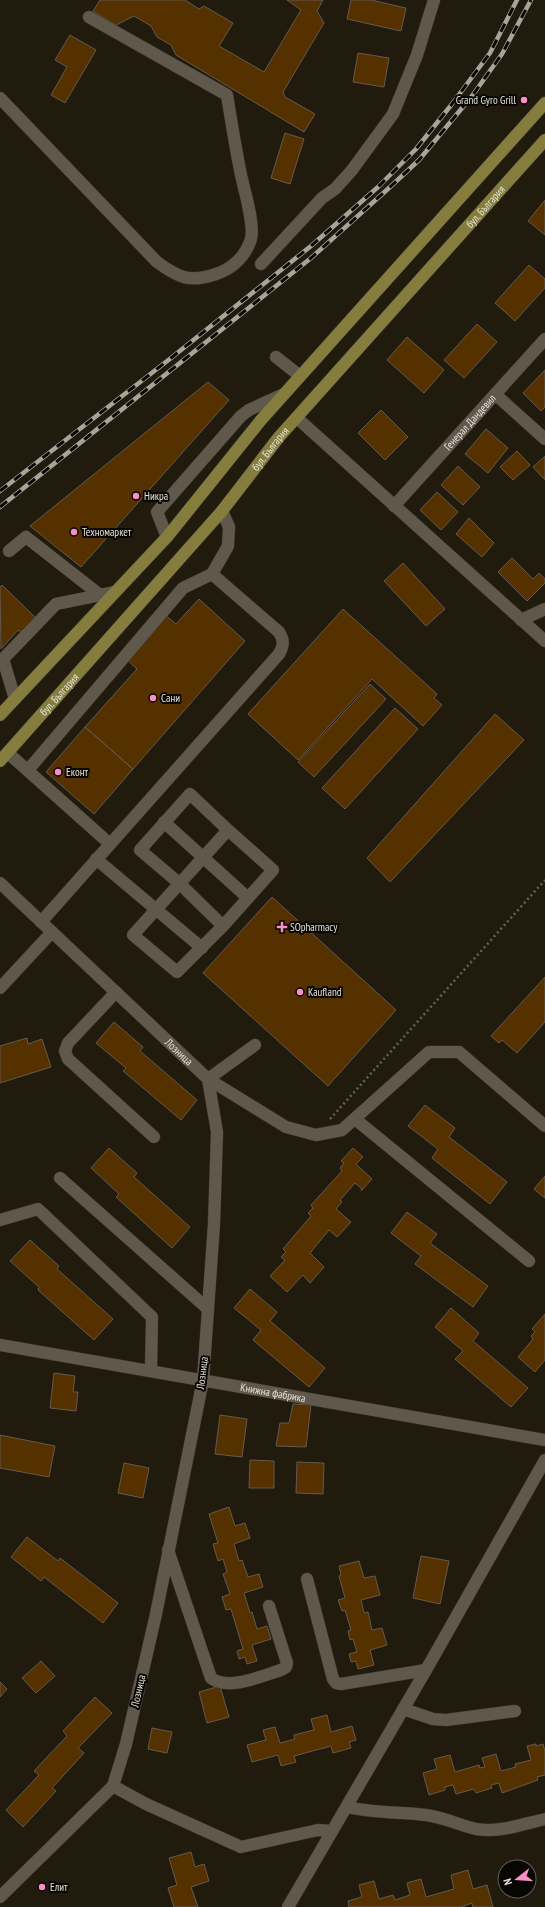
<svg xmlns="http://www.w3.org/2000/svg" width="545" height="1907" viewBox="0 0 545 1907" font-family="'PT Sans Narrow',sans-serif">
	<rect width="100%" height="100%" fill="#211b0e"/>
	<path fill="#563100" stroke="#65594e" d="M100,0H185L199,9L204,6L233,23L219,46L264,72L301,10L287,0H323L317,11L324,23L283,92L285,97L315,114L304,132L176,55L171,45L157,37L151,26L134,16L116,25L93,11Z
		M351,0H371L406,8L401,31L347,19Z
		M70,35L96,50L65,103L51,95L67,67L55,60Z
		M358,53L389,58L384,87L353,82Z
		M285,133L304,139L290,184L271,178Z
		M545,200V235L528,221Z
		M529,265L545,279V288L515,321L495,303Z
		M477,324L497,342L464,378L444,360Z
		M407,337L444,370L424,393L387,360Z
		M545,370V407L541,411L523,393Z
		M208,382L229,400L81,567L30,526Z
		M381,410L408,437L385,460L358,433Z
		M486,429L508,448L488,473L465,454Z
		M517,451L530,465L513,480L500,467Z
		M545,456V480L533,467Z
		M458,466L480,487L463,505L441,485Z
		M437,492L458,512L441,530L420,510Z
		M469,518L494,543L482,557L456,534Z
		M512,558L533,579L539,573L545,579V583L527,601L498,572Z
		M403,563L445,609L426,626L384,581Z
		M2,585L40,622L26,637L18,630L1,649L0,587Z
		M199,599L245,641L133,769L85,727L137,669L125,658L164,614L176,624Z
		M343,609L437,694L434,698L442,705L423,726L372,679L298,760L248,714Z
		M370,684L386,699L314,777L298,762Z
		M395,708L418,729L345,809L322,788Z
		M495,714L524,740L390,882L367,858Z
		M85,727L133,769L94,814L46,772Z
		M272,897L396,1010L328,1086L203,973Z
		M545,977V1022L517,1053L502,1040L499,1043L491,1036Z
		M114,1022L143,1047L140,1051L197,1100L181,1120L123,1071L126,1068L96,1043Z
		M27,1038L28,1044L42,1039L51,1067L0,1083V1046Z
		M425,1105L455,1128L449,1137L507,1182L490,1204L432,1158L438,1149L408,1126Z
		M109,1148L137,1173L134,1177L190,1227L172,1248L116,1197L119,1194L91,1168Z
		M353,1148L363,1157L356,1164L372,1179L361,1191L362,1189L355,1183L340,1200L342,1202L336,1209L351,1222L337,1237L329,1230L310,1253L324,1267L310,1283L303,1275L287,1292L270,1276L285,1260L281,1257L286,1252L283,1249L311,1216L308,1213L313,1208L311,1205L342,1171L340,1168L344,1163L341,1161Z
		M545,1176V1198L534,1189Z
		M407,1212L437,1234L430,1243L488,1286L473,1307L415,1264L421,1256L391,1233Z
		M30,1240L59,1266L57,1269L113,1319L94,1340L38,1290L39,1287L10,1261Z
		M250,1289L277,1312L270,1321L325,1368L309,1387L253,1340L261,1330L234,1308Z
		M451,1308L479,1333L473,1341L528,1388L511,1407L455,1359L463,1351L435,1327Z
		M545,1314V1360L535,1372L518,1357L533,1339L531,1336L535,1332L532,1329Z
		M54,1373L75,1376L73,1392H78L76,1411L50,1408Z
		M293,1404L311,1405L306,1447L276,1446L280,1423H289Z
		M220,1415L247,1419L242,1457L215,1454Z
		M0,1435L55,1446L49,1477L0,1468Z
		M250,1460L274,1461V1488H249Z
		M297,1462L324,1463L323,1494L296,1493Z
		M124,1463L149,1468L143,1498L118,1493Z
		M229,1507L235,1526L245,1523L250,1538L234,1544L239,1561L242,1560L248,1577L259,1574L263,1587L244,1593L250,1613L252,1612L257,1629L267,1626L271,1639L252,1645L257,1661L247,1664L245,1657L239,1659L237,1651L243,1649L231,1609L226,1610L222,1597L230,1594L223,1574L227,1572L223,1559L218,1561L213,1544L218,1543L209,1514Z
		M27,1537L58,1561L60,1558L118,1603L103,1623L44,1577L41,1581L11,1557Z
		M421,1556L449,1561L440,1604L413,1598Z
		M359,1561L364,1578L375,1576L380,1595L361,1600L364,1613L368,1612L372,1630L382,1628L387,1645L370,1650L374,1665L358,1669L356,1661L351,1662L349,1654L357,1652L353,1639L350,1640L348,1631L351,1630L345,1610L342,1611L338,1600L345,1598L339,1576L341,1575L339,1566Z
		M41,1661L55,1676L36,1693L22,1678Z
		M0,1682L7,1689L0,1697Z
		M220,1686L229,1717L207,1723L199,1692Z
		M95,1697L112,1713L78,1748L84,1753L52,1788L56,1791L23,1827L6,1810L39,1775L34,1771L67,1736L63,1731Z
		M327,1715L331,1732L352,1726L356,1740L349,1742L351,1748L333,1753L331,1746L294,1756L296,1762L281,1766L278,1755L252,1762L247,1745L266,1740L263,1730L275,1727L280,1743L295,1739L294,1735L314,1730L311,1719Z
		M152,1728L172,1732L167,1753L148,1749Z
		M536,1744V1746L543,1744L545,1751V1775L537,1777L538,1780L502,1793L499,1783L491,1785L492,1788L476,1793L474,1789L456,1794L453,1785L445,1787V1790L429,1795L423,1773L437,1769L434,1759L450,1755L455,1772L479,1765L480,1768L485,1767L482,1758L496,1754L501,1771L516,1767L515,1764L531,1760L527,1746Z
		M191,1852L195,1867L204,1864L209,1881L191,1887L198,1907H174L168,1888L177,1885L169,1858Z
		M468,1870L473,1889L487,1885L493,1907H473L472,1903L461,1907H349L348,1901L362,1897L359,1885L374,1881L379,1899L393,1895L395,1900L410,1895L407,1883L421,1879L426,1897L454,1889L451,1875Z"/>
	<g fill="none" stroke-linecap="round" stroke-linejoin="round">
		<defs>
			<g id="minor">
				<path d="M0,98L157,262C179,278 190,283 216,274C232,269 246,256 251,239C255,223 243,187 240,170C235,145 231,120 227,95L89,17"/>
				<path d="M261,264L322,198L335,189L352,170L393,114L417,55L434,0"/>
				<path d="M276,357L300,376"/>
				<path d="M495,394L545,439"/>
				<path d="M297,418L545,641"/>
				<path id="s1" d="M394,506L545,339"/>
				<path d="M167,537L157,512L241,416L249,410L284,394"/>
				<path d="M9,551L26,537L100,595"/>
				<path d="M521,620L545,609"/>
				<path d="M15,699L3,659L56,604L115,592"/>
				<path d="M8,753L110,844"/>
				<path d="M28,770L183,588L212,574L228,546L229,527L222,511"/>
				<path d="M164,822L248,898"/>
				<path d="M96,859L202,948"/>
				<path id="s2" d="M0,883L208,1079L217,1132L214,1224L203,1380L156,1614L126,1744L113,1786L0,1897"/>
				<path d="M41,922L279,654C284,645 284,640 279,632L212,574"/>
				<path d="M223,926L177,972L133,935L228,830L190,794L140,850L179,883L223,926L273,870L228,830"/>
				<path d="M0,988L52,932"/>
				<path d="M116,992L68,1043L65,1051L68,1059L154,1137"/>
				<path d="M255,1045L208,1079L286,1127L316,1135L342,1130L429,1052H459L545,1126"/>
				<path d="M355,1119L529,1261"/>
				<path d="M60,1178L208,1309"/>
				<path d="M0,1220L38,1209L152,1317L151,1371"/>
				<path id="s3" d="M0,1345L545,1440"/>
				<path d="M168,1550L211,1678C228,1691 262,1676 281,1670L286,1667L287,1663L269,1606"/>
				<path d="M307,1579L333,1679L336,1683L341,1684L426,1670"/>
				<path d="M403,1709L433,1719L446,1720L515,1711"/>
				<path d="M113,1786L146,1804L241,1847L318,1830L332,1831"/>
				<path d="M347,1807C373,1813 399,1812 426,1815C443,1817 459,1825 476,1829C499,1833 523,1824 545,1819"/>
				<path d="M288,1907L426,1670L545,1460"/>
			</g>
			<g id="major">
				<path d="M0,715L167,537L261,420L545,103"/>
				<path id="s4" d="M0,761L222,511L279,437L545,140"/>
			</g>
		</defs>
		<use href="#minor" stroke="#3a3630" stroke-width="13"/>
		<use href="#major" stroke="#3a3630" stroke-width="13"/>
		<path stroke="#676156" stroke-width="2.5" stroke-dasharray="2 3" stroke-linecap="butt" d="M330,1119L545,880"/>
		<use href="#minor" stroke="#60594b" stroke-width="12"/>
		<use href="#major" stroke="#847d3d" stroke-width="12"/>
		<defs>
			<path id="rail" d="M0,491L171,358L311,246L378,187L416,149L452,104L490,53L517,0
				M0,507L311,258L389,188L419,160L472,96L502,54L531,0"/>
		</defs>
		<use href="#rail" stroke="#a8a49a" stroke-width="4.5"/>
		<use href="#rail" stroke="#080603" stroke-width="3" stroke-dasharray="9" stroke-linecap="butt"/>
	</g>
	<g fill="#f98fc8" stroke="#080603" stroke-width="1.5">
		<circle cx="524" cy="100" r="4"/>
		<circle cx="136" cy="496" r="4"/>
		<circle cx="74" cy="532" r="4"/>
		<circle cx="153" cy="698" r="4"/>
		<circle cx="58" cy="772" r="4"/>
		<path d="M280 921h4v4h4v4h-4v4h-4v-4h-4v-4h4z"/>
		<circle cx="300" cy="992" r="4"/>
		<circle cx="42" cy="1887" r="4"/>
	</g>
	<g text-anchor="middle" stroke-width="4" stroke-linejoin="round" paint-order="stroke">
		<g font-size="11" fill="#e6e2da" stroke="#080603" text-anchor="start">
			<text x="516" y="104" text-anchor="end">Grand Gyro Grill</text>
			<text x="144" y="500">Никра</text>
			<text x="82" y="536">Техномаркет</text>
			<text x="161" y="702">Сани</text>
			<text x="66" y="776">Еконт</text>
			<text x="290" y="931">SOpharmacy</text>
			<text x="308" y="996">Kaufland</text>
			<text x="50" y="1891">Елит</text>
		</g>
		<g font-size="11" fill="#e6e2da" stroke="#080603">
			<text dy="4" stroke="none"><textPath href="#s4" startOffset="737">бул. България</textPath></text>
			<text dy="4" stroke="none"><textPath href="#s1" startOffset="113">Генерал Дандевил</textPath></text>
			<text dy="4" stroke="none"><textPath href="#s4" startOffset="413">бул. България</textPath></text>
			<text dy="4" stroke="none"><textPath href="#s4" startOffset="89">бул. България</textPath></text>
			<text dy="4" stroke="none"><textPath href="#s2" startOffset="246">Лозница</textPath></text>
			<text transform="translate(202 1373) rotate(-83)" y="4">Лозница</text>
			<text dy="4" stroke="none"><textPath href="#s3" startOffset="277">Книжна фабрика</textPath></text>
			<text transform="translate(138 1691) rotate(-77)" y="4">Лозница</text>
		</g>
	</g>
	<g transform="translate(517 1879) rotate(253)"><circle r="19" fill="#080603" stroke="#615e59"/>
	<path d="M0-3L7 15L0 10L-7 15Z" fill="#f98fc8"/>
	<text y="-6" font-size="11" font-weight="bold" text-anchor="middle" fill="#e6e2da">N</text>
	</g>
</svg>
